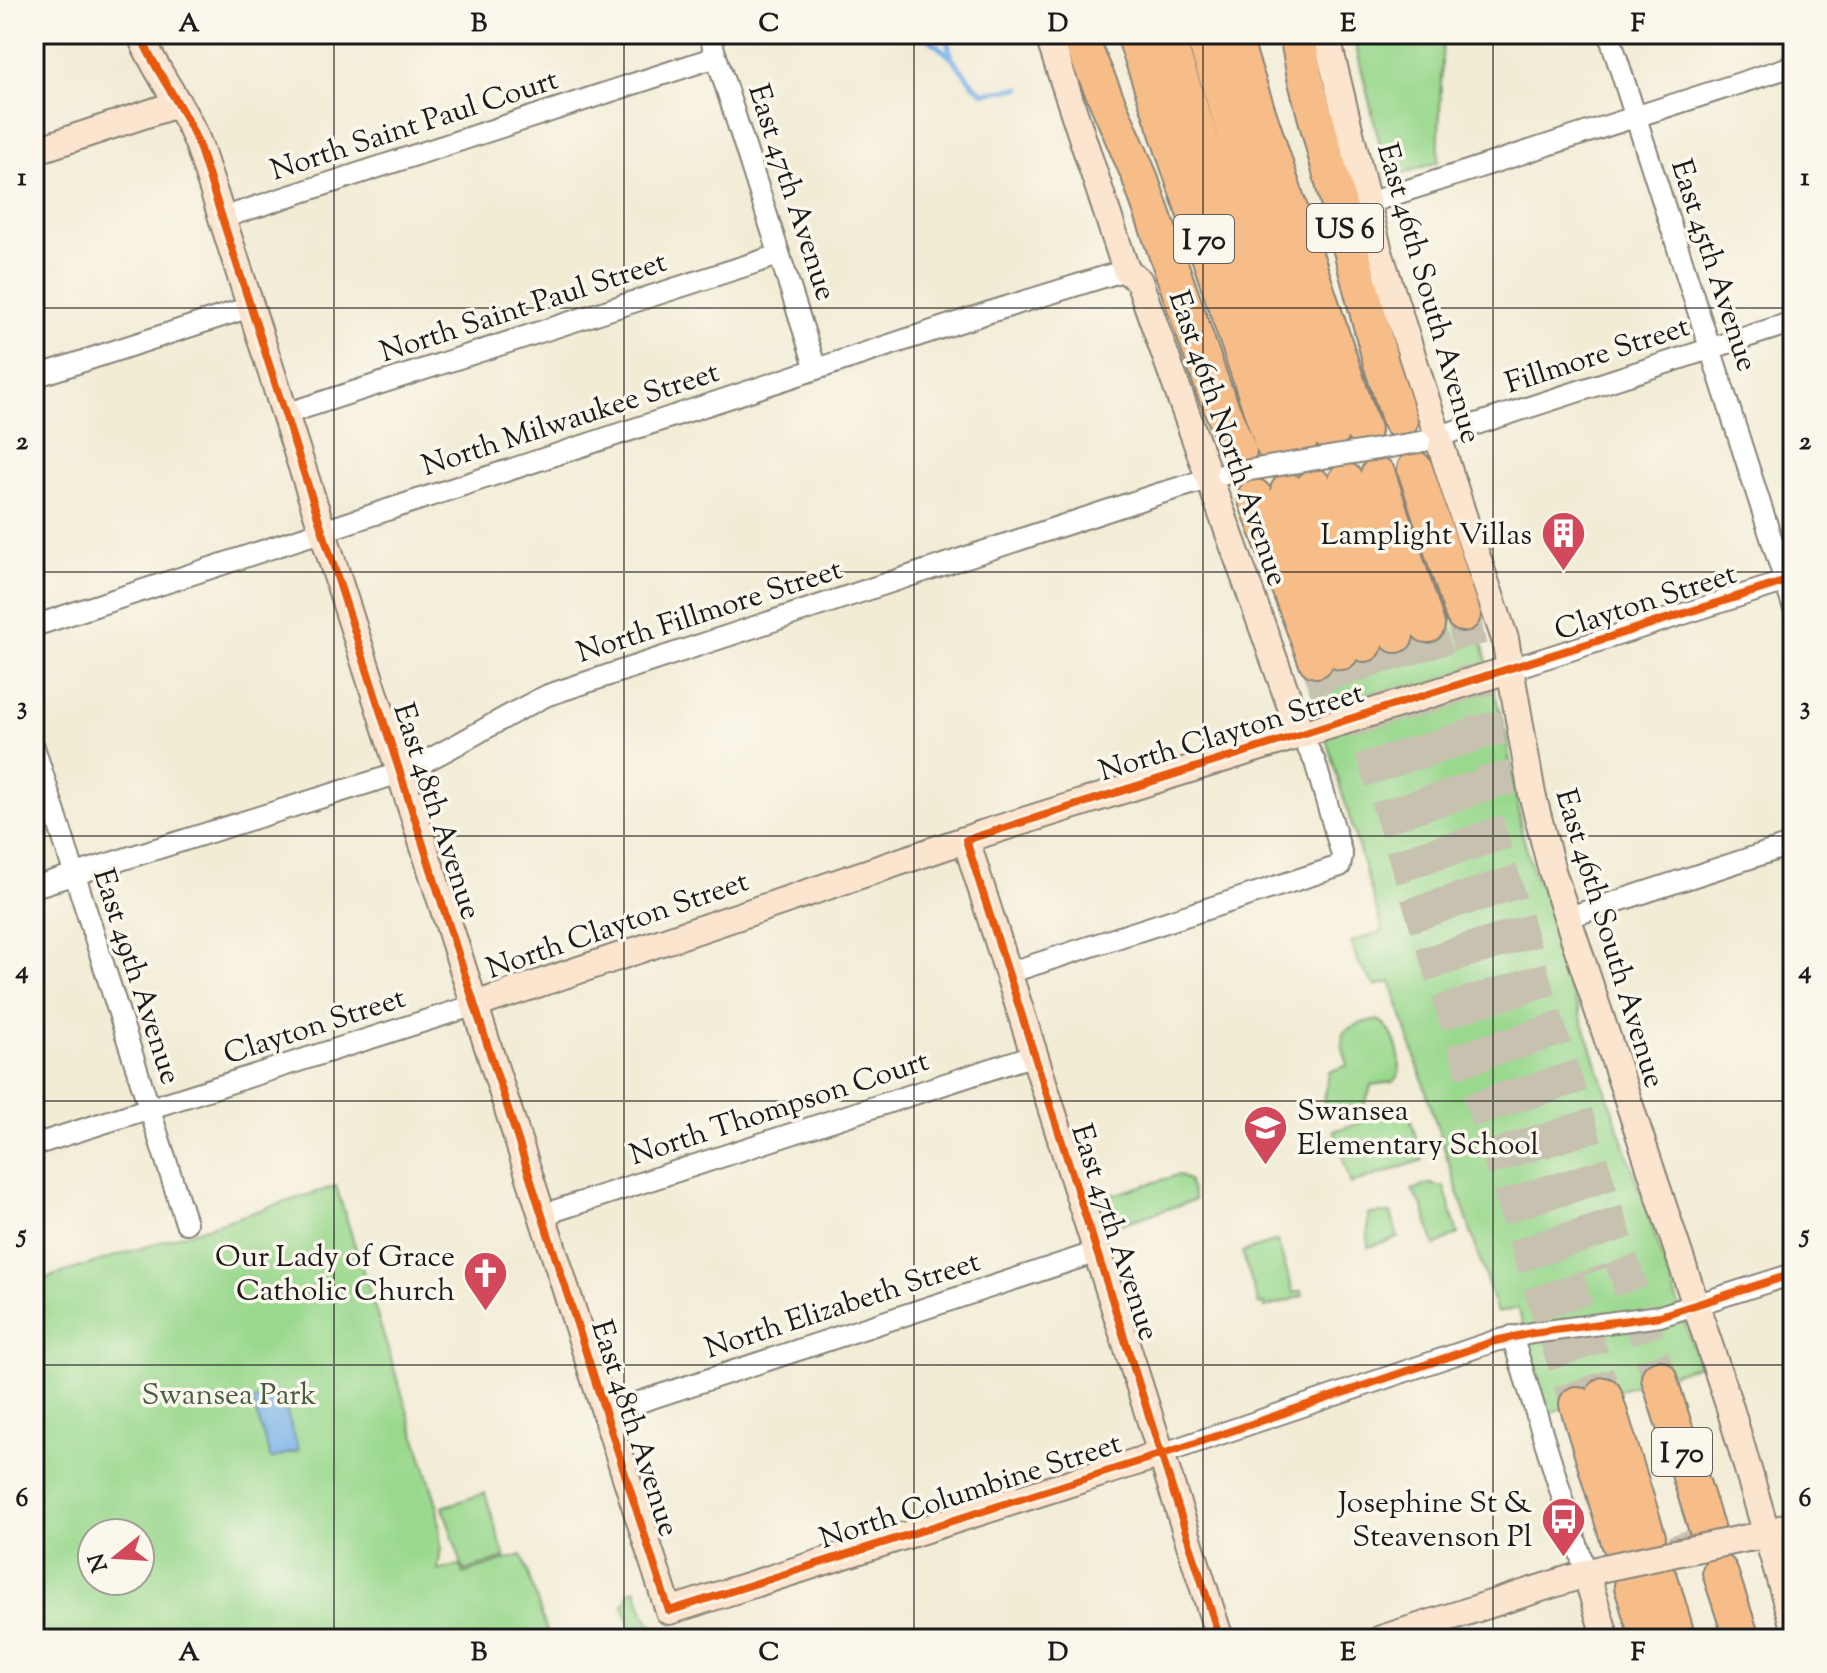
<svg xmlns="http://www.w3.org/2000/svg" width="1827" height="1673" viewBox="0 0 1827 1673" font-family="'Sorts Mill Goudy',serif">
	<rect width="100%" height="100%" fill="#fbf7ec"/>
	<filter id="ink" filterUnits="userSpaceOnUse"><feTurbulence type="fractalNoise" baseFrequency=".0125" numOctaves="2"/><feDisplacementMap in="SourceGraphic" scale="16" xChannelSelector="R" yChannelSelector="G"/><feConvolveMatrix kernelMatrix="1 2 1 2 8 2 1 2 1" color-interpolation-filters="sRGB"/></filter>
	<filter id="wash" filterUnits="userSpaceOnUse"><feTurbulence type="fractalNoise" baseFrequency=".006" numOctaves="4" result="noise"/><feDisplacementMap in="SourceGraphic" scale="32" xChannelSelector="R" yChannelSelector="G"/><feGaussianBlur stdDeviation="1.8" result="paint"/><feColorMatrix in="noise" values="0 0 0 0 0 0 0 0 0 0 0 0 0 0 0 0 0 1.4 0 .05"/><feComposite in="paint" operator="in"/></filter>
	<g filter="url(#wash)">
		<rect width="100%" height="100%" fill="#f2ecd5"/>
		<path fill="#99d88d" stroke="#5a7a54" stroke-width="2" fill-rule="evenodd" d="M1353,34H1443L1438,162L1388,178Z
			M1474,610L1506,737L1522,833L1535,879L1547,894L1567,953L1565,970L1699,1365L1548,1413L1518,1308L1497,1313L1391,982L1375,986L1358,962L1351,942L1383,931L1304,664Z
			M1378,1020C1394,1028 1404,1060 1398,1077L1393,1082L1371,1085C1364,1119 1352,1114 1323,1108L1329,1072L1348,1065L1342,1046L1343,1033C1353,1024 1365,1021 1378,1020Z
			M1407,1108L1423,1160L1351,1184L1334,1131Z
			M1178,1175L1188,1180L1195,1200L1111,1227L1102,1198Z
			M1430,1184L1444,1187L1458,1234L1435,1246L1423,1207L1412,1190Z
			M336,1186L437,1504L441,1547L438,1571L460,1565L463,1574L522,1555L549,1638L570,1632L573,1639H34V1282ZM92,1533H140V1581H92Z
			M1391,1213L1398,1238L1368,1247V1214Z
			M1277,1241L1294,1293L1301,1291L1303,1296L1265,1308L1264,1303L1259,1305L1242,1252Z
			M485,1493L505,1558L464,1571L443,1507Z
			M636,1589C643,1609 646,1634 673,1628L677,1639H635L623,1604L626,1603L629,1592Z"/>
		<path fill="#77b1e8" stroke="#4a6682" stroke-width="2" d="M280,1392L299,1450L271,1459L252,1401Z"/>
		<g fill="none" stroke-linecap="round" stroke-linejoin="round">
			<path stroke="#77b1e8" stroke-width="5" d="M923,34L952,58L973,84L983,93L1020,88
				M945,34L952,57"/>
		</g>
	</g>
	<g filter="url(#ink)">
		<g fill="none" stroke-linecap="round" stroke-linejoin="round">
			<path stroke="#c7c2b0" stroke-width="34" stroke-dasharray="34 17" stroke-linecap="butt" d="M1463,614L1499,798
				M1427,625L1532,975L1659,1378
				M1396,635L1600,1270
				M1365,644L1604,1395
				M1341,652L1577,1404
				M1316,660L1346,735
				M1684,1531L1698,1575"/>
			<defs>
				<path id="street" d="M709,34L816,369
					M1609,34L1793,606
					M1368,203L1793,66
					M222,218L716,57
					M34,377L250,307
					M285,414L779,255
					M1424,441L1793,322
					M34,626L990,312L1126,270
					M1511,669L1793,579
					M34,747L186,1223
					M34,887L400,773C452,751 497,719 548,695L1158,494L1222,475
					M1566,918L1793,844
					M1008,973L1340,866L1342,855L1315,762L1301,735
					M34,1145L475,1005
					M542,1215L1034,1055
					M1512,1336L1586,1573
					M606,1413L1097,1252
					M1161,1454L1495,1341L1532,1333L1660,1316L1793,1274"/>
				<path id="secondary" d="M140,34C156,74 184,106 199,146L669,1611L1161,1454
					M1048,34L1126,270L1139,281L1146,301L1301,735
					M1326,34L1379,252L1469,534L1505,639L1532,794L1552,871L1730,1408L1793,1624
					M34,151L177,104
					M966,840L1220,1639
					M475,1005L985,833L1511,669
					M1750,1538L1793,1525
					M1586,1573L1606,1639
					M1381,1639L1604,1568"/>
				<path id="highway" d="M1078,34L1139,175L1214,390L1239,451
					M1134,34L1273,445
					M1166,34L1300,440
					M1203,34L1331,435
					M1232,34L1363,430
					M1297,34L1305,77L1381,363L1400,421
					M1415,469L1463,614
					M1378,475L1427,625
					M1346,481L1396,635
					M1314,486L1365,644
					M1288,491L1341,652
					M1255,497L1316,660
					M1659,1378L1706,1527
					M1604,1395L1648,1537
					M1577,1404L1619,1542
					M1720,1572L1742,1639
					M1661,1581L1678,1639
					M1632,1586L1648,1639"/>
			</defs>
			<use href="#street" stroke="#878478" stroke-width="24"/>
			<use href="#secondary" stroke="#878478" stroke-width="30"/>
			<use href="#highway" stroke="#878478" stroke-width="38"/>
			<use href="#street" stroke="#fff" stroke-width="20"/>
			<use href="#secondary" stroke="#fce5cf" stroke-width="26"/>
			<use href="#highway" stroke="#f7bd88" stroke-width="34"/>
			<defs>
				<path id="street-bridge" d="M1226,474L1420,442"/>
				<path id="secondary-bridge" d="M1604,1568L1747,1538"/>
			</defs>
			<use href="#street-bridge" stroke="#878478" stroke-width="24" stroke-linecap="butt"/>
			<use href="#secondary-bridge" stroke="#878478" stroke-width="30" stroke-linecap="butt"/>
			<use href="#street-bridge" stroke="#fff" stroke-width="20"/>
			<use href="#secondary-bridge" stroke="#fce5cf" stroke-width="26"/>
			<defs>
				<path id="cycleway" d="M140,34C156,74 184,106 199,146L669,1611L1181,1448L1495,1341L1532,1333L1660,1316L1793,1274
					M1220,1639L966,840L1793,579"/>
			</defs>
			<use href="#cycleway" stroke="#fbf7ec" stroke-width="13"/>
			<use href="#cycleway" stroke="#e8590c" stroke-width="8"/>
		</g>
	</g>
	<path fill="none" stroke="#1c1c1c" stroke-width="2" stroke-opacity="0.55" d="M334,34V1639M624,34V1639M914,34V1639M1203,34V1639M1493,34V1639M34,308H1793M34,572H1793M34,836H1793M34,1101H1793M34,1365H1793"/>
	<defs>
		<symbol id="building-pin" viewBox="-11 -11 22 30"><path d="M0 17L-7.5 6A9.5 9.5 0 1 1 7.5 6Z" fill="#d1495b" stroke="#fbf7ec"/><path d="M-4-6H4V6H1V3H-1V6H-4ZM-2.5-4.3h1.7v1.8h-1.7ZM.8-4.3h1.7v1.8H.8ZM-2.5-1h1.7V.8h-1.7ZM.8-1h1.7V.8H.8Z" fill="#fff"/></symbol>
		<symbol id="school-pin" viewBox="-11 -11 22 30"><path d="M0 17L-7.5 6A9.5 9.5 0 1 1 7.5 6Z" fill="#d1495b" stroke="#fbf7ec"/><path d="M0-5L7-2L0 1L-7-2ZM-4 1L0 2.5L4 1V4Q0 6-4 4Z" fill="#fff"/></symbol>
		<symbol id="church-pin" viewBox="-11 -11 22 30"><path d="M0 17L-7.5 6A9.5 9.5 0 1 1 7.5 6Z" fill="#d1495b" stroke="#fbf7ec"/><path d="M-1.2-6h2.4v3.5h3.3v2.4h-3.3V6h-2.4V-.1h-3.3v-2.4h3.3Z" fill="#fff"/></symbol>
		<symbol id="bus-pin" viewBox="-11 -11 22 30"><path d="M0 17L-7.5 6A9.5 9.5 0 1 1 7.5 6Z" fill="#d1495b" stroke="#fbf7ec"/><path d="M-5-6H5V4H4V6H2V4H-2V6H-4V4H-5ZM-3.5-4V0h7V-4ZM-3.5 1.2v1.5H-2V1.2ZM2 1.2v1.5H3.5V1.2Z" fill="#fff"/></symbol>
	</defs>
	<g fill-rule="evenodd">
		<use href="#building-pin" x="1538" y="508" width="51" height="69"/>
		<use href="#school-pin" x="1240" y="1102" width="51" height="69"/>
		<use href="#church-pin" x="460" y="1248" width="51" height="69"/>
		<use href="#bus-pin" x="1538" y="1494" width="51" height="69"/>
	</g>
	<g text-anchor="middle" stroke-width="7" stroke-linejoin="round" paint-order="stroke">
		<g fill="#fbf7ec" stroke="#5f5e5a" stroke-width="2">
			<rect x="1307" y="204" width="76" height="48" rx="6"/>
			<rect x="1174" y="215" width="60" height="48" rx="6"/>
			<rect x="1652" y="1428" width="60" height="48" rx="6"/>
		</g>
		<g font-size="28" font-weight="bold" fill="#1c1c1c">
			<text x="1345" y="238">US 6</text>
			<text x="1204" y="249">I 70</text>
			<text x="1682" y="1462">I 70</text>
		</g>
		<g font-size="30" fill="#1c1c1c" stroke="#fbf7ec">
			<text transform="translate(414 124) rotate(-18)" y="10">North Saint Paul Court</text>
			<text transform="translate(793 192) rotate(72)" y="10">East 47th Avenue</text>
			<text transform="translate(1715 265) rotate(72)" y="10">East 45th Avenue</text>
			<text transform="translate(1430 293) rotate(74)" y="10">East 46th South Avenue</text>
			<text transform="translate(523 306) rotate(-18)" y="10">North Saint Paul Street</text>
			<text transform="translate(1597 354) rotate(-18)" y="10">Fillmore Street</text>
			<text transform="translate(570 418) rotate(-18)" y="10">North Milwaukee Street</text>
			<text transform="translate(1229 438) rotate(71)" y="10">East 46th North Avenue</text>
			<text transform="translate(1645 601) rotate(-18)" y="10">Clayton Street</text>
			<text transform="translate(709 610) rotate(-18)" y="10">North Fillmore Street</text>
			<text transform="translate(1231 731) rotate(-17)" y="10">North Clayton Street</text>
			<text transform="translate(438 811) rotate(72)" y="10">East 48th Avenue</text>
			<text transform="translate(617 924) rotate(-19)" y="10">North Clayton Street</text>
			<text transform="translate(1611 938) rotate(73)" y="10">East 46th South Avenue</text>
			<text transform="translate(138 976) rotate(72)" y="10">East 49th Avenue</text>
			<text transform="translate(314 1025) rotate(-18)" y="10">Clayton Street</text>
			<text transform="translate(779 1107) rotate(-18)" y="10">North Thompson Court</text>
			<text transform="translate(1116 1232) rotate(72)" y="10">East 47th Avenue</text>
			<text transform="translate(842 1304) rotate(-18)" y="10">North Elizabeth Street</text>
			<text transform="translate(636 1428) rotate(72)" y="10">East 48th Avenue</text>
			<text transform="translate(970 1490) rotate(-18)" y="10">North Columbine Street</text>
		</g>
		<g font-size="30" fill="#1c1c1c" stroke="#fbf7ec" text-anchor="end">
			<text x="1532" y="544">Lamplight Villas</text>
			<text x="1297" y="1120" text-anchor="start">Swansea<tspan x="1297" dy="34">Elementary School</tspan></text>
			<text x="455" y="1266">Our Lady of Grace<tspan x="455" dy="34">Catholic Church</tspan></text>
			<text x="1532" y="1512">Josephine St &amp;<tspan x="1532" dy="34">Steavenson Pl</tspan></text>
		</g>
		<g font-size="30" fill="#485e44" stroke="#fbf7ec">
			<text x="229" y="1404">Swansea Park</text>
		</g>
	</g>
	<rect width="1827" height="1673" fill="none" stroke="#fbf7ec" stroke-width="88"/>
	<g transform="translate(116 1557) rotate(252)"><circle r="38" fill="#fbf7ec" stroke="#a29f99" stroke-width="2"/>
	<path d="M0-6L14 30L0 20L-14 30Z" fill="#d1495b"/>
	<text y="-12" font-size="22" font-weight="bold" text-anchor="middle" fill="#1c1c1c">N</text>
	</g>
	<rect x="44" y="44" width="1739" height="1585" fill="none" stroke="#1c1c1c" stroke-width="3"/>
	<g font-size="26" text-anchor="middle" font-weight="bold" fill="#1c1c1c">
		<text x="189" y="31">A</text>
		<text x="479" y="31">B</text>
		<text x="769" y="31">C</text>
		<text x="1058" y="31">D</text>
		<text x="1348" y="31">E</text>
		<text x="1638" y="31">F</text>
		<text x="22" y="185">1</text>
		<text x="1805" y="185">1</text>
		<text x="22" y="449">2</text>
		<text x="1805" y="449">2</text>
		<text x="22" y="714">3</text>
		<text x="1805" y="714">3</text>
		<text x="22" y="978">4</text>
		<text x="1805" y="978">4</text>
		<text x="22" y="1242">5</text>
		<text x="1805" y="1242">5</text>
		<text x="22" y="1506">6</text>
		<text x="1805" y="1506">6</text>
		<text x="189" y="1660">A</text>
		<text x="479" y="1660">B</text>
		<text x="769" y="1660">C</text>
		<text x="1058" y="1660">D</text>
		<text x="1348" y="1660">E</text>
		<text x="1638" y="1660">F</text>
	</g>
</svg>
